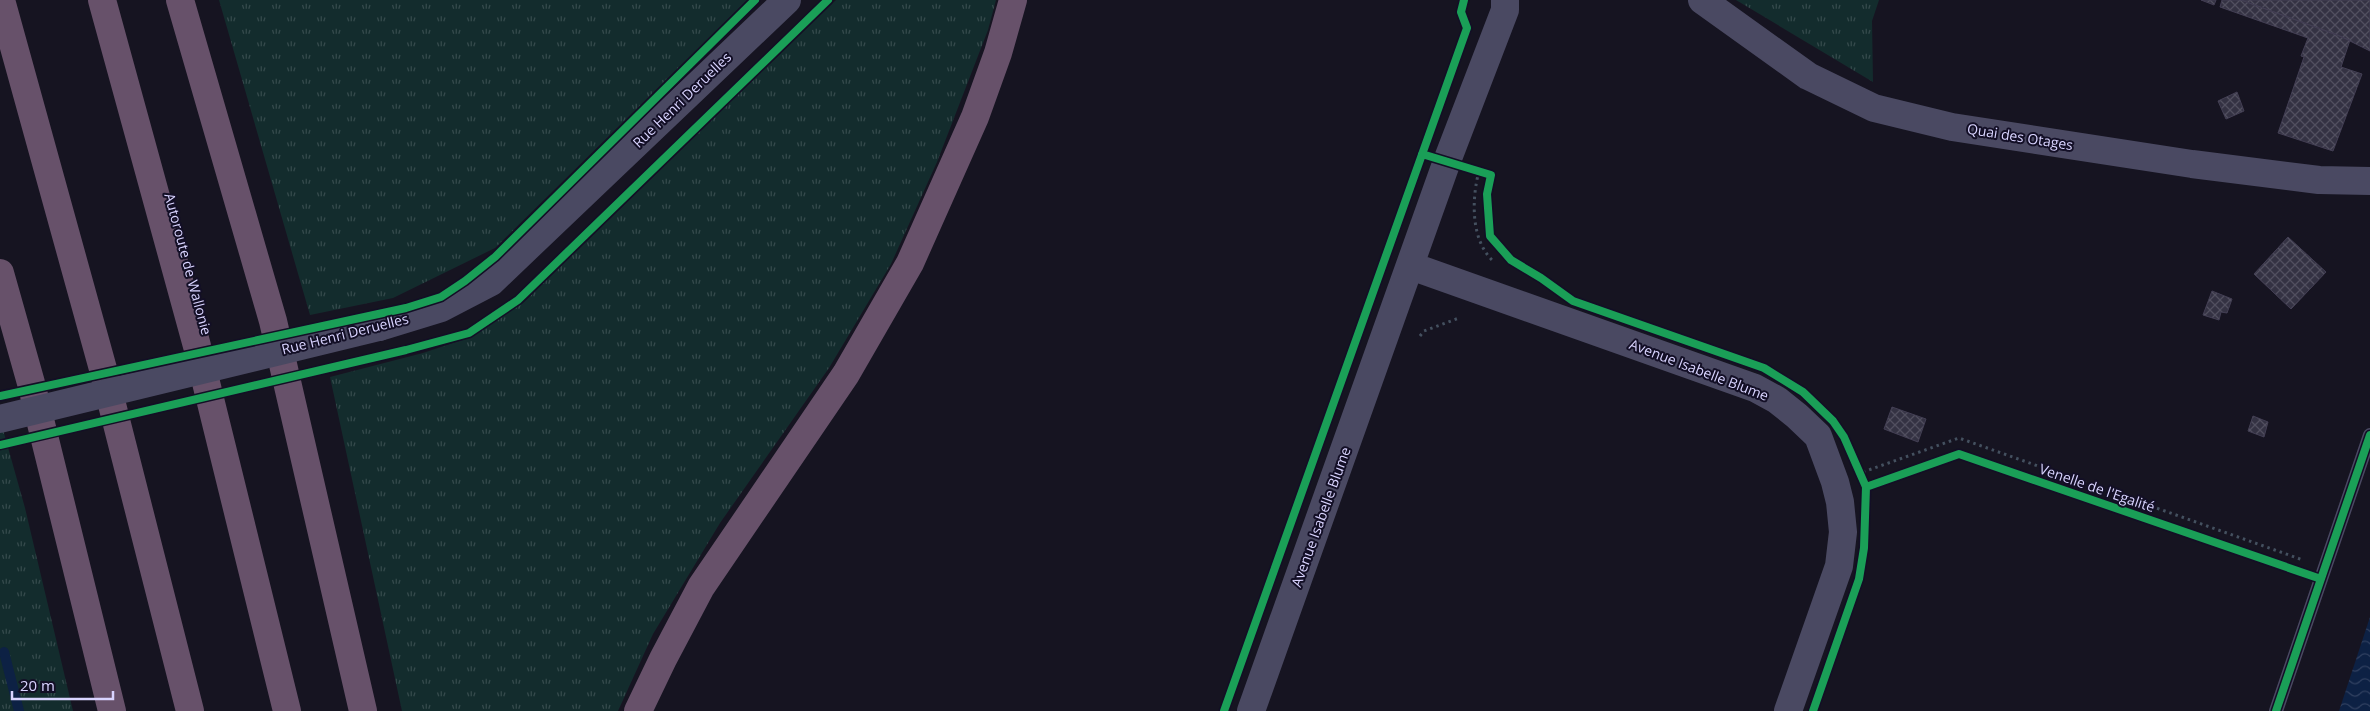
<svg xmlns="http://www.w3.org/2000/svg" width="2370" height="711" viewBox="0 0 2370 711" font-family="'Open Sans',sans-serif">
	<defs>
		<pattern id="grass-tufts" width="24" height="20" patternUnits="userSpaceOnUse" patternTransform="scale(1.25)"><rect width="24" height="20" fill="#132c2d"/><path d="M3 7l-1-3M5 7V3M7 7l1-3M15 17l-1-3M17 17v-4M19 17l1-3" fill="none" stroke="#354a4c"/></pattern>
		<pattern id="water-waves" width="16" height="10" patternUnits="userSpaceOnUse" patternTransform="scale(1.25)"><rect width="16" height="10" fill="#0d2144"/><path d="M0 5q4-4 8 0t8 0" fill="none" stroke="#304060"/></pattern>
		<pattern id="building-cross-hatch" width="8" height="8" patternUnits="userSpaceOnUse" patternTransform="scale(1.25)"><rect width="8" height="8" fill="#343243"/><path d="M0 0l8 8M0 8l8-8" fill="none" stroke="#514f5f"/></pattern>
	</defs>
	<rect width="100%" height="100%" fill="#161421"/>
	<path fill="url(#grass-tufts)" d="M219,0H747L495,248L393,298L310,315Z
		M836,0H996L988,30L937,162L891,264L829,368L720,523L653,634L618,711H402L330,377L423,353L471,337L523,303Z
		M1736,0H1879L1872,21L1873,82Z
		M0,419L25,508L73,711H0Z"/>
	<path fill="url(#water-waves)" d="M2370,617V711H2339Z"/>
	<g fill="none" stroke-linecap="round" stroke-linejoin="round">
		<path stroke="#0d2144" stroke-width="10" d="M4,652L19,711"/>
	</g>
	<path fill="url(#building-cross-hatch)" stroke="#433f54" d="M2201,0H2216L2214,5Z
		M2222,0H2241L2350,40L2341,67L2362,74L2333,151L2278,133L2304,57L2301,56L2308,38L2220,7Z
		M2241,0H2370V51L2338,35Z
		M2237,92L2244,111L2226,119L2218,101Z
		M2288,237L2326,272L2291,309L2254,274Z
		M2212,291L2232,299L2227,313L2221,312L2219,320L2203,315Z
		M1892,407L1926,419L1918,442L1884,429Z
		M2253,416L2268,422L2264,437L2248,431Z"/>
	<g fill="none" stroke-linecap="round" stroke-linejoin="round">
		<path stroke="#44505f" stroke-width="3" stroke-dasharray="2.5 4" stroke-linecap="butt" d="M1479,171C1472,197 1470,238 1492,260
			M1420,336L1424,331L1459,318
			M1863,472L1959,438L2303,560"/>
		<path stroke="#4a4962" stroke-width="14" d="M2276,711L2370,435"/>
		<path stroke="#4a4962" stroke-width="28" d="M1702,0L1808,76L1874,108L1952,127L2192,164L2319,180L2370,181
			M1411,266L1755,388L1777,400L1797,416L1818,436L1835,482L1840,502L1843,532L1839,566L1788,711
			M1251,711L1447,161L1505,10V0"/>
		<path stroke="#4a4962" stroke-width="28" d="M379,327L441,308L491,282L787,0"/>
		<path stroke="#67516a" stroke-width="28" d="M1,0L103,369L190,711
			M102,0L197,346L287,711
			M180,0L273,321L363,711
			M0,273L31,383L112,711
			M638,711L663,659L701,587L846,374L910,263L975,117L998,53L1013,0"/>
		<path stroke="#4a4962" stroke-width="28" d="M0,419L379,327"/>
		<defs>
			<path id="cycleway" d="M1422,154L1491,175L1487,194L1490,236L1511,260L1541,278L1573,301L1764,368L1803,392L1833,421L1844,437L1866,487L1864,548L1859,579L1813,711
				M0,396L406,308L441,297L465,281L495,257L755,0
				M0,445L406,350L469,333L518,300L828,0
				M1866,487L1959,454L2321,579
				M1224,711L1467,28L1461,12L1464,0
				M2276,711L2370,435"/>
		</defs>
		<use href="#cycleway" stroke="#130f26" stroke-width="11"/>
		<use href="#cycleway" stroke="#1a9f57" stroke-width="8"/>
	</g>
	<g text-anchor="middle" stroke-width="4" stroke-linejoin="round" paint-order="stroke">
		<g font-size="14" fill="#d9d4ff" stroke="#130f26">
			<text transform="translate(682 100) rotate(-44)" y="5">Rue Henri Deruelles</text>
			<text transform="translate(2020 137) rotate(9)" y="5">Quai des Otages</text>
			<text transform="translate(188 264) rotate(75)" y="5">Autoroute de Wallonie</text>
			<text transform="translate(345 334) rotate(-14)" y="5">Rue Henri Deruelles</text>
			<text transform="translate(1699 370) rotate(21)" y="5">Avenue Isabelle Blume</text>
			<text transform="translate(2097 488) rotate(19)" y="5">Venelle de l'Egalité</text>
			<text transform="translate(1321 517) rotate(-70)" y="5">Avenue Isabelle Blume</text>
		</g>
	</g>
	<path d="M12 691v8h101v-8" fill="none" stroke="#d9d4ff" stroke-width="2.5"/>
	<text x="20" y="691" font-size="15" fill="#d9d4ff" stroke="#130f26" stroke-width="4" paint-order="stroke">20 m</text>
</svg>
